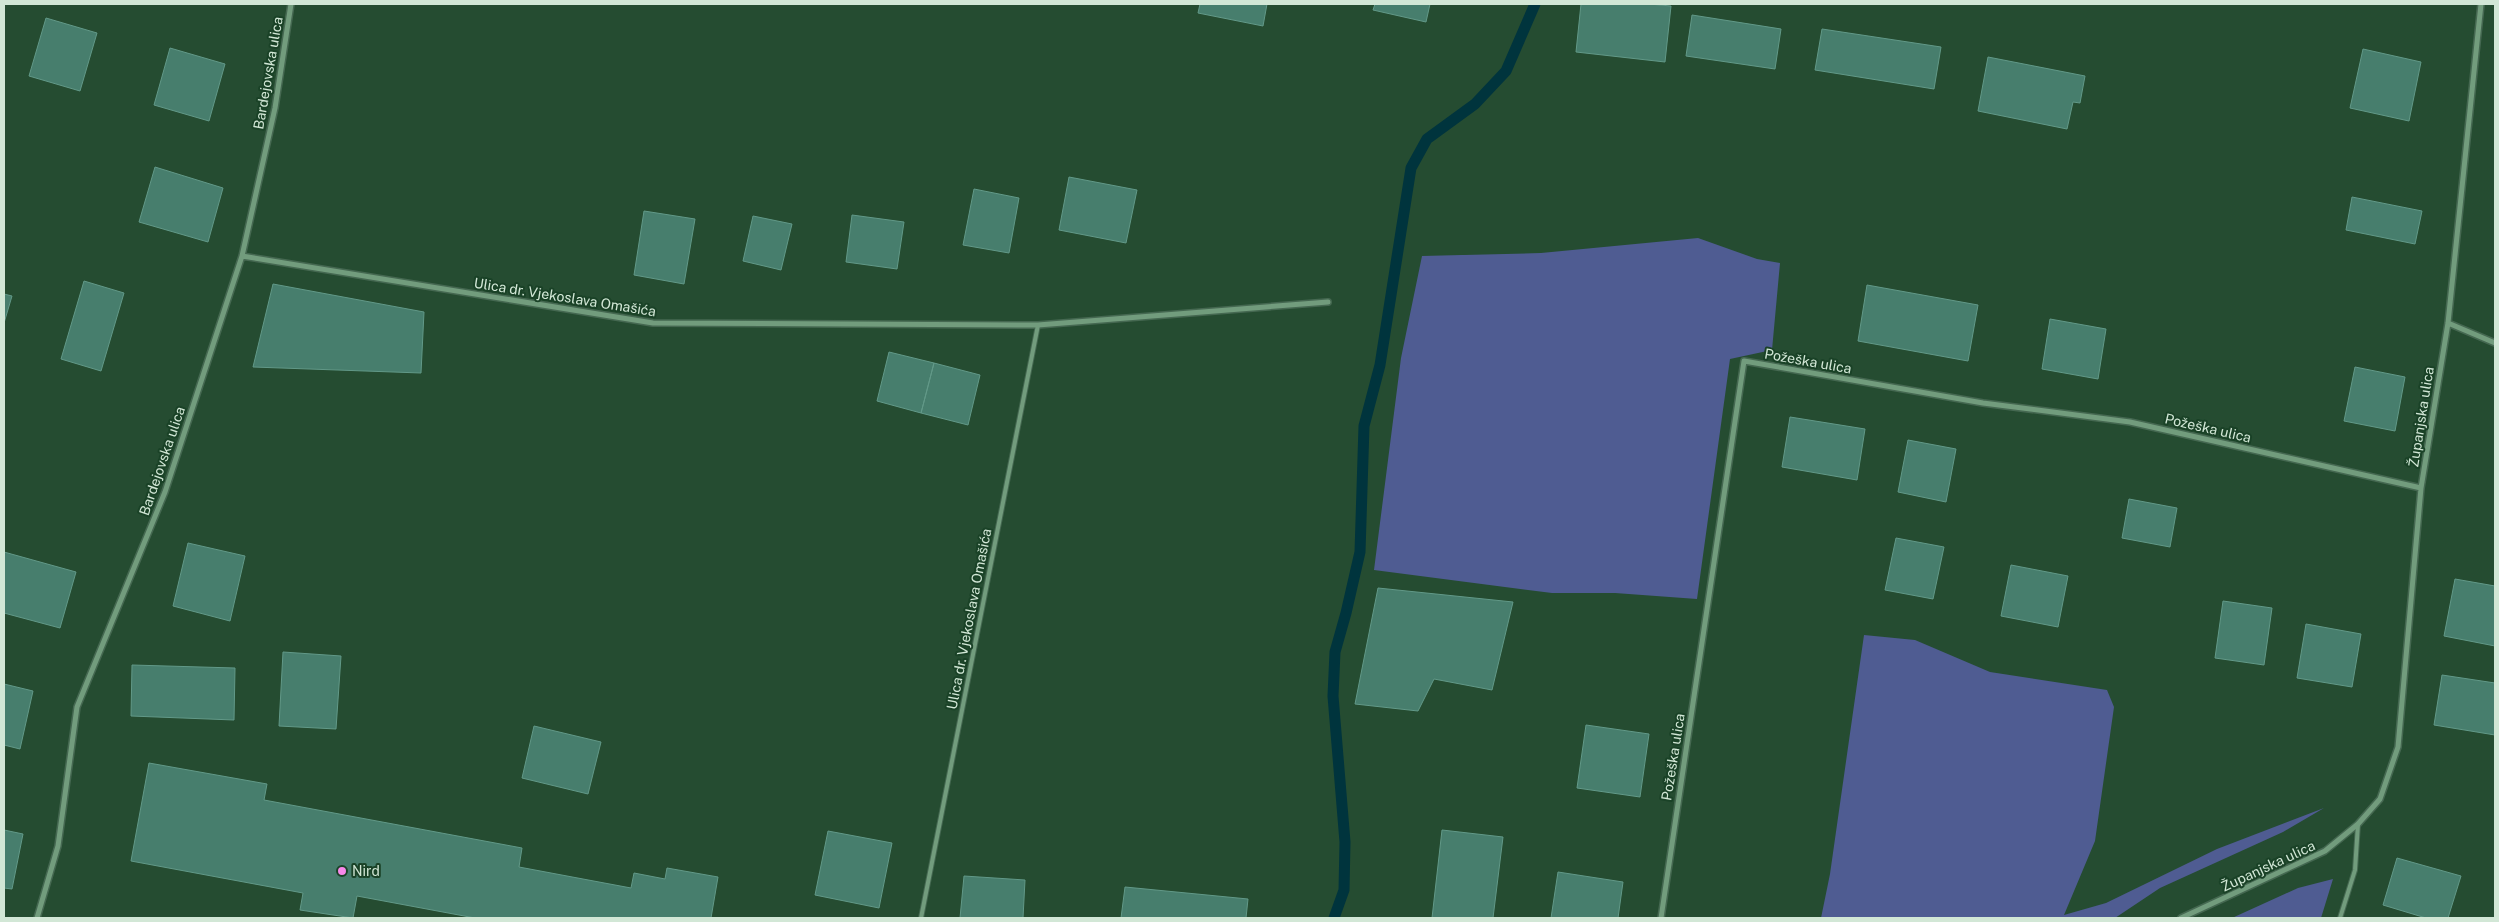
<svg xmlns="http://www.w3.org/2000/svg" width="2499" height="922" viewBox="0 0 2499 922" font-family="'Public Sans',sans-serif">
	<rect width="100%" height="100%" fill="#254c31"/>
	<path fill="#4f5c92" d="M1698,238L1757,259L1780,263L1772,350L1730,359L1697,599L1615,593H1552L1374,570L1401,358L1422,256L1541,253Z
		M1864,635L1915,640L1990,672L2107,690L2114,707L2095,841L2064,915L2106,903L2217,849L2324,808L2283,832L2160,888L2115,918H1821L1830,874Z
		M2333,879L2321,918H2232L2298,888Z"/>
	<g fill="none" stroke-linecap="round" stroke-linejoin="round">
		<path stroke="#00343d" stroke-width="11" d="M1334,918L1344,890L1345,842L1333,696L1335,652L1346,613L1360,552L1364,426L1380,365L1411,168L1427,139L1475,104L1506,71L1535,4"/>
	</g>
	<path fill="#477e6d" stroke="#629988" d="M1200,4H1267L1263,26L1198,13Z
		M1375,4H1430L1426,22L1373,10Z
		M1581,4H1649L1671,6L1665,62L1576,52Z
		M1692,15L1781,29L1775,69L1686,56Z
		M46,18L97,33L80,91L29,76Z
		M1822,29L1941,47L1934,89L1815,70Z
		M170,48L225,64L209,121L154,105Z
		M2363,49L2421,62L2409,121L2350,108Z
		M1988,57L2085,76L2080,103L2073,102L2067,129L1978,111Z
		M155,167L223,188L208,242L139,222Z
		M1069,177L1137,190L1126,243L1059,230Z
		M974,189L1019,198L1009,253L963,245Z
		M2352,197L2422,211L2415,244L2346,230Z
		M644,211L695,219L684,284L634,275Z
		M852,215L904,222L897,269L846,262Z
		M753,216L792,224L781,270L743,261Z
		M84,281L124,293L101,371L61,359Z
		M273,284L424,312L421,373L253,367Z
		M1867,285L1978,305L1968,361L1858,341Z
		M4,294L12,296L4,323Z
		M2050,319L2106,329L2098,379L2042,369Z
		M889,352L934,363L921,413L877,401Z
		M934,363L980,375L968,425L921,413Z
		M2355,367L2405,377L2395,431L2344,421Z
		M1790,417L1865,429L1857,480L1782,467Z
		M1908,440L1956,449L1946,502L1898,492Z
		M2129,499L2177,508L2170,547L2122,538Z
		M1896,538L1944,547L1933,599L1885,590Z
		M188,543L245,556L230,621L173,606Z
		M4,552L76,572L60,628L4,613Z
		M2011,565L2068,576L2058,627L2001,616Z
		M2455,579L2495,586V646L2444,636Z
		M1378,588L1513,602L1492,690L1434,679L1418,711L1355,704Z
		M2223,601L2272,608L2264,665L2215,658Z
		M2306,624L2361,634L2352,687L2297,678Z
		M283,652L341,656L336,729L279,726Z
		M132,665L235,668L234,720L131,716Z
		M2442,675L2495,683V735L2434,725Z
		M4,684L33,691L20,749L4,745Z
		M1586,725L1649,734L1640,797L1577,788Z
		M534,726L601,742L588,794L522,778Z
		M149,763L267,784L264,800L522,848L519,867L631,888L634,873L665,879L667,868L718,877L711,918H475L357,896L353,918L300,910L303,893L131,861Z
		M4,830L23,834L12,889L4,888Z
		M1442,830L1503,837L1493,918H1432Z
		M828,831L892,843L879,908L815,895Z
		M2397,858L2461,876L2448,918H2426L2383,905Z
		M1558,872L1623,882L1618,918H1551Z
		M964,876L1025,880L1023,918H960Z
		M1125,887L1248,899L1246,918H1121Z"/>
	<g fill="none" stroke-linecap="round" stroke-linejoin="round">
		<defs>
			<path id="service" d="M921,918L1038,325
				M2340,918L2355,870L2358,824"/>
			<path id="minor" d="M242,256L653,323L1038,325L1328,302
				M2448,323L2495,343
				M37,918L58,846L77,707L165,492L242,256L275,108L291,4
				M1661,918L1744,361L1983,403L2130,422L2421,488
				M2181,918L2325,851L2358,824L2380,799L2398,747L2421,488L2448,323L2481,4"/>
		</defs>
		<use href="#service" stroke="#456851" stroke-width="6"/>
		<use href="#minor" stroke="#456851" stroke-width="8"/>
		<use href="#service" stroke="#729c7d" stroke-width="4"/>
		<use href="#minor" stroke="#729c7d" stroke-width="5"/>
	</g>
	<circle fill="#f888ea" stroke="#1a4227" stroke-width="2" cx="342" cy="871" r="5"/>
	<g text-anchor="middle" stroke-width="4" stroke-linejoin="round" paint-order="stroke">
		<g font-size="14" fill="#d2e7d6" stroke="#1a4227">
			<text transform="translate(268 73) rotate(-80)" y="5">Bardejovska ulica</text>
			<text transform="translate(565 297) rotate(9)" y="5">Ulica dr. Vjekoslava Omašića</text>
			<text transform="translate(1808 361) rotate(10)" y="5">Požeška ulica</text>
			<text transform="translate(2421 417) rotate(-81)" y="5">Županjska ulica</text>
			<text transform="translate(2208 428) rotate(13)" y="5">Požeška ulica</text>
			<text transform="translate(162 461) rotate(-71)" y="5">Bardejovska ulica</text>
			<text transform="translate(969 619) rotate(-79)" y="5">Ulica dr. Vjekoslava Omašića</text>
			<text transform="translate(1673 757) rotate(-81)" y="5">Požeška ulica</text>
			<text transform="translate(2268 866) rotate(-25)" y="5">Županjska ulica</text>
		</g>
		<g font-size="14" fill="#d2e7d6" stroke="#1a4227" text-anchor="start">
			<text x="352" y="876">Nird</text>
		</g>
	</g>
	<rect width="2499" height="922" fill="none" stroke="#d2e7d6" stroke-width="10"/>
</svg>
